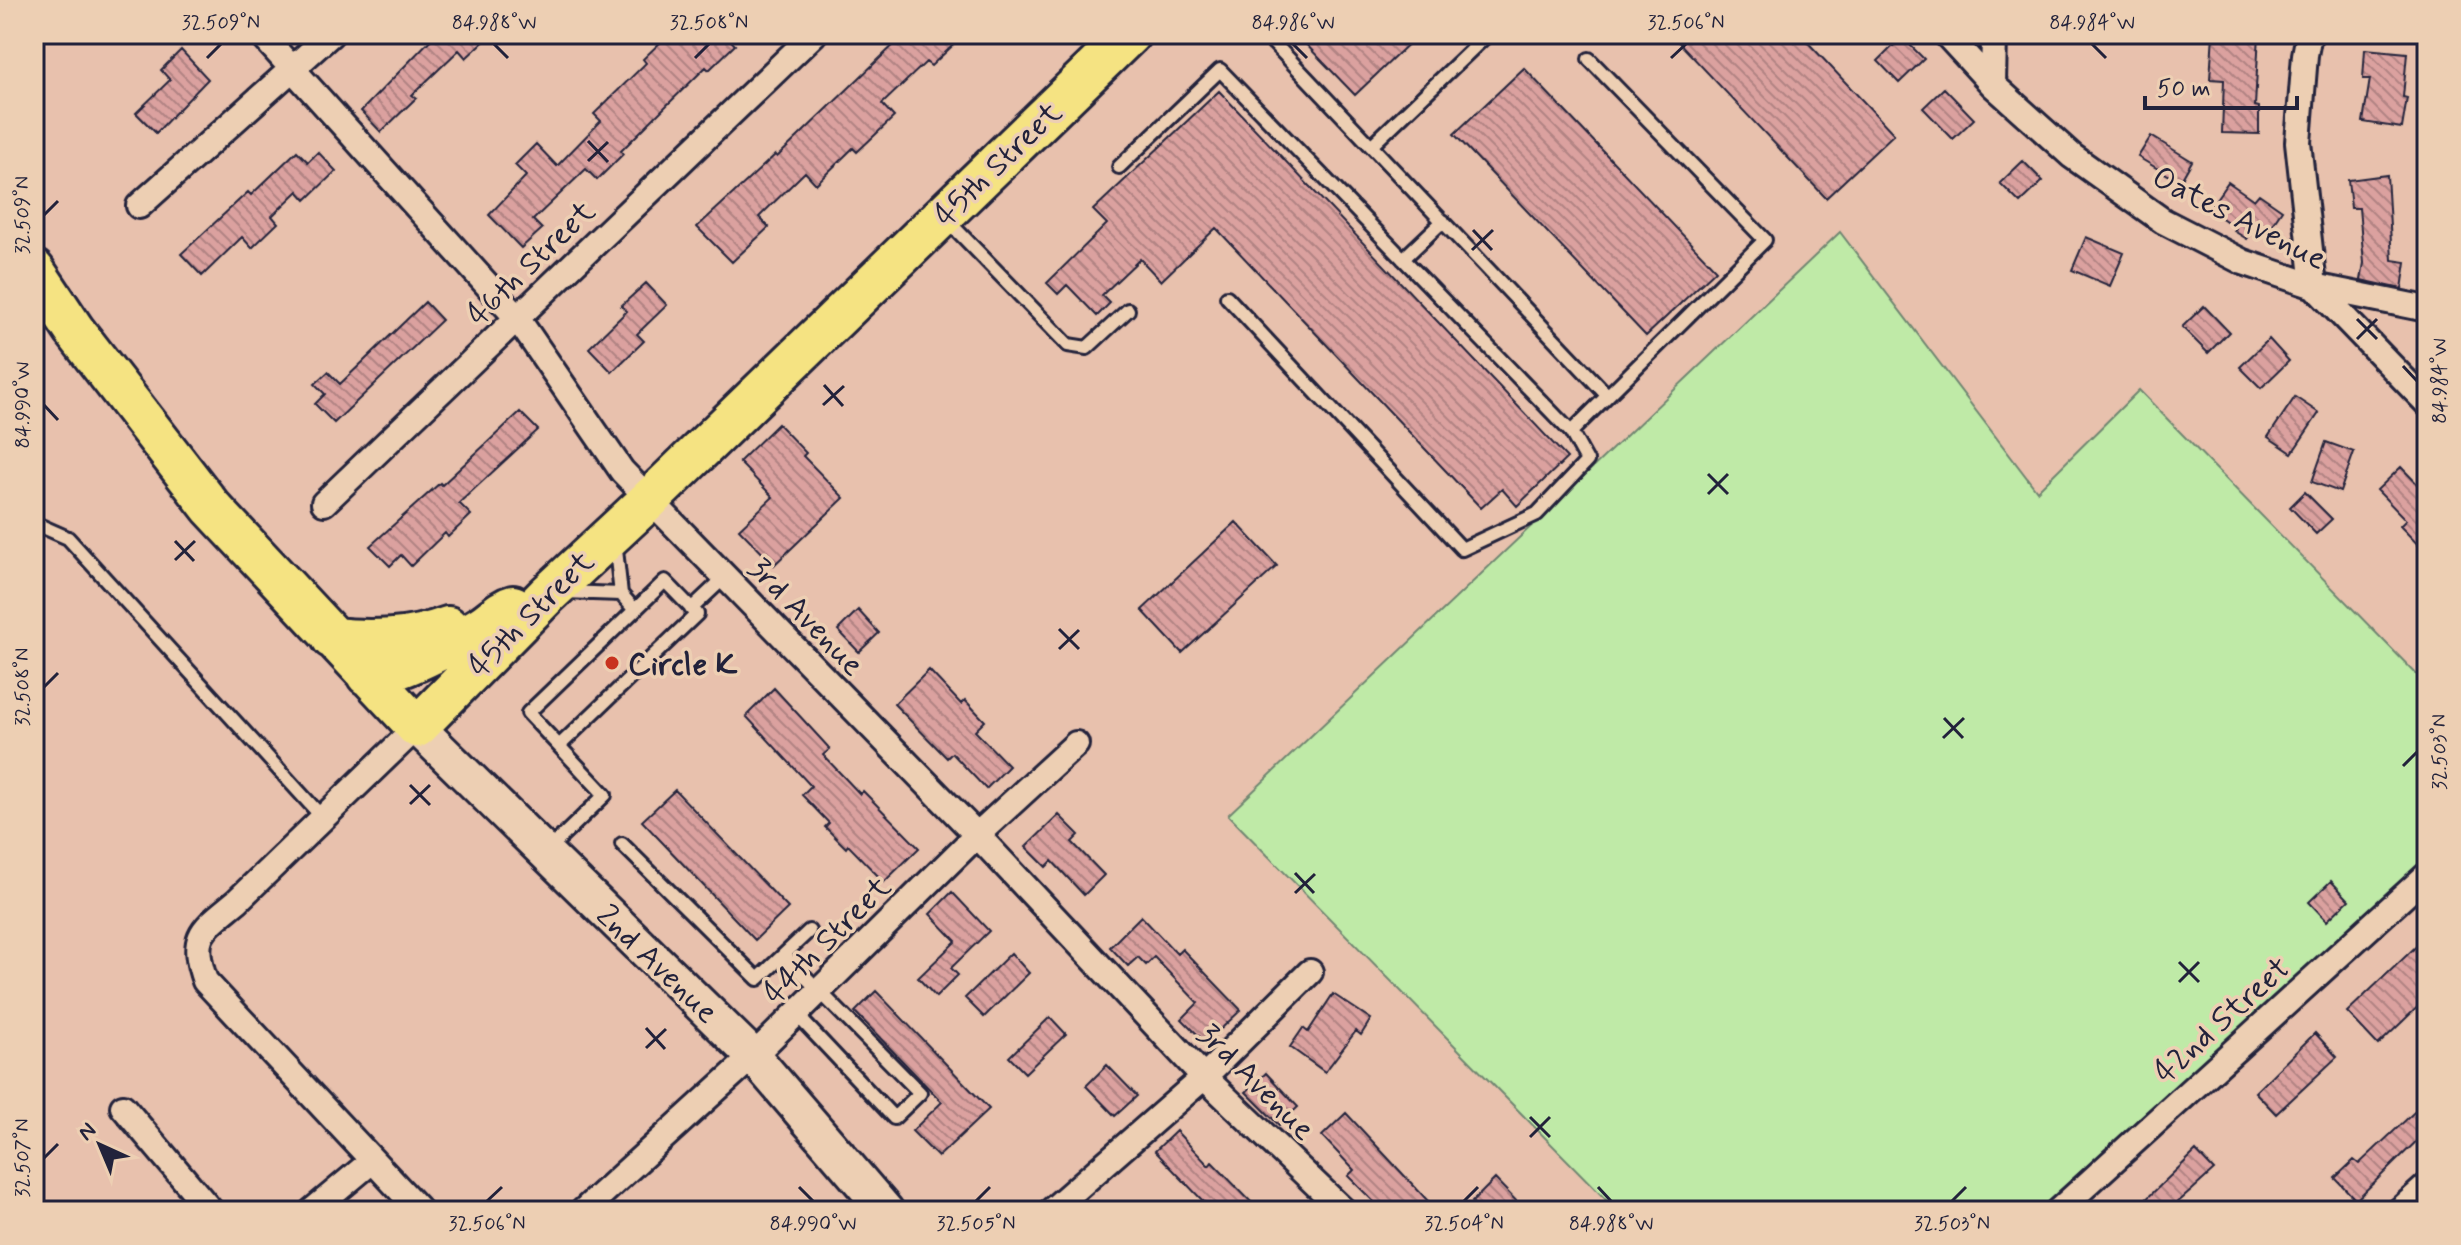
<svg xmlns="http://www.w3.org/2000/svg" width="2461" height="1245" viewBox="0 0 2461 1245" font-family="Mynerve,sans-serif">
	<defs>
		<pattern id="building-back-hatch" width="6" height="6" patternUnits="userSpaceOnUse" patternTransform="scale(2)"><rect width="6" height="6" fill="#dba19f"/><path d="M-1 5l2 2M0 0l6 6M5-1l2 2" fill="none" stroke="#b18383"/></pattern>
	</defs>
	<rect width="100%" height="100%" fill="#e8c1ad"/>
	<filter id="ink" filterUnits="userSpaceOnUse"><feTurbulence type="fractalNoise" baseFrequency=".0125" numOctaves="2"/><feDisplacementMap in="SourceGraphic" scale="16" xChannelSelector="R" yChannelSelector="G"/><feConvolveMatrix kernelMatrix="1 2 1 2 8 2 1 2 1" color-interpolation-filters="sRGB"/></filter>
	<g filter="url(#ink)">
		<path fill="#bfeaa7" stroke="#708671" stroke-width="2" d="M1840,232L2037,491L2139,390L2427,685V859L2037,1211H1617L1228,815Z"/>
		<path fill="url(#building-back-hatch)" stroke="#22223b" stroke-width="2" d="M436,34H492L466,58L459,50L412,95L416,98L381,132L361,111Z
			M669,34H725L735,45L709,70L706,67L661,111L621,151L623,154L597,180L586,169L533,220L542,229L521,248L489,215L526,176L515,165L536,144L557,166L601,121L594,114L646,63L643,59Z
			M905,34H965L931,66L926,62L882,104L894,117L857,152L853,148L816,184L805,172L759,217L769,227L732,262L697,227L775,155L777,157Z
			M1296,34H1419L1355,95Z
			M1671,34H1800L1894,134L1826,198Z
			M2213,34H2259L2255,106L2259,107V134L2222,133L2224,80L2210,79Z
			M1902,37L1924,59L1899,83L1878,61Z
			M2365,49L2407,53L2403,97L2407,98L2402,128L2363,122L2370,79H2363Z
			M181,50L208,79L156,133L136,113L170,80L161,70Z
			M1524,68L1716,270L1646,336L1454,134Z
			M1944,88L1974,119L1953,139L1923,108Z
			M1219,91L1567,458L1517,506L1502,489L1481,508L1216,228L1161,281L1140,259L1102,295L1110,303L1097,316L1067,285L1058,294L1047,283L1107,224L1093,210Z
			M2151,136L2192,161L2180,182L2138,157Z
			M297,151L308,162L318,152L336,171L306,200L298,191L272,216L278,223L252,248L242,237L202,276L181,254L248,192L251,195Z
			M2023,161L2043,181L2020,203L2000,183Z
			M2387,175L2392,260L2406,262L2402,289L2361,280L2364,263L2359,208H2351L2348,180Z
			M2228,182L2254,200L2259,194L2282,210L2265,235L2255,228L2247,239L2234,231L2236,228L2209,209Z
			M2086,237L2124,253L2110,286L2072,270Z
			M646,283L667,305L637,334L644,341L612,372L589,348L627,311L621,306Z
			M425,302L442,320L334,423L315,404L325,394L315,384L328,372L340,384Z
			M2204,306L2229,332L2208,353L2182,327Z
			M2269,339L2289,361L2261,388L2240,367Z
			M2295,397L2319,413L2292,453L2268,437Z
			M520,412L538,430L459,503L471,515L448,537L445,533L411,566L401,555L390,566L370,546L440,483L442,485Z
			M778,424L806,453L803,456L844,498L774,565L739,529L773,497L739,462Z
			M2326,442L2354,452L2340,492L2312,482Z
			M2401,467L2427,494V554L2400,526L2406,520L2377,490Z
			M2305,492L2332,519L2316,534L2290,507Z
			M1236,522L1277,566L1182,653L1142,610Z
			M858,610L879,633L859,652L838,630Z
			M929,670L961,704L965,700L985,721L975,731L1009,766L986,789L952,753L947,758L894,704Z
			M774,688L830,749L823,755L860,794L863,791L919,848L884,882L848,845L846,848L825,827L829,823L802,795L811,786L746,716Z
			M675,790L788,908L755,940L642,821Z
			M1059,815L1079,835L1072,842L1104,875L1084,895L1052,861L1046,867L1026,847Z
			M2331,881L2349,900L2327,921L2309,902Z
			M952,892L989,931L951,968L958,975L936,997L918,978L956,941L930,914Z
			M1141,916L1177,954L1182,949L1241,1010L1206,1043L1182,1019L1198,1003L1154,957L1146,965L1138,957L1128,966L1110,947Z
			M2427,936V998L2378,1045L2347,1012Z
			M1011,953L1029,973L984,1017L965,998Z
			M876,991L989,1109L938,1157L912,1131L942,1102L855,1012Z
			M1333,994L1371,1019L1361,1035L1356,1031L1325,1072L1290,1047L1303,1028L1308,1032Z
			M1050,1017L1066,1034L1025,1073L1009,1057Z
			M2315,1033L2337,1057L2276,1114L2255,1092Z
			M1107,1065L1137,1096L1115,1116L1086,1086Z
			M1266,1073L1298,1107L1279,1125L1246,1092Z
			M2427,1100V1131L2356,1200L2335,1178L2354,1160L2359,1164Z
			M1346,1113L1428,1201L1418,1211H1383L1348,1176L1354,1170L1322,1136Z
			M1176,1131L1209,1166L1212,1162L1260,1211H1195L1204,1202L1155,1151Z
			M2196,1151L2214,1170L2192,1190L2168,1211H2134Z
			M1495,1179L1526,1211H1480L1472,1202Z"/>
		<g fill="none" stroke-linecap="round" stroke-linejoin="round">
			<defs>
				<path id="lane" d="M1265,34L1607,395
					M1371,146L1488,34
					M1119,167L1220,70L1571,432L1765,240L1589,59
					M947,220L1068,345L1087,348L1128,310
					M1403,259L1443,221
					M1227,297L1462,549L1537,514L1587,461L1571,432
					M34,523L68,538L322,817
					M615,541L621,594L634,609
					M564,592L621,594
					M691,609L725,577
					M622,844L758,979L809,931
					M547,851L605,795L528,713L665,581L697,614L559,746
					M784,955L920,1093L894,1118L796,1014"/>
				<path id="street" d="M261,34L517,318L622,471L977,835L1204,1077L1344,1211
					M1946,34L1993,85L2072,156L2163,221L2243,262L2314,286L2427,403
					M2309,34L2305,55L2298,142L2314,286L2427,309
					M1993,85L1994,34
					M139,206L331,34
					M324,503L814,34
					M417,727L237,901C202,930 189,935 205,981L420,1211
					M123,1107L211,1211
					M312,1211L372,1161
					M583,1211L753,1056L977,835L1076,744
					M1051,1211L1204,1077L1310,972
					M2058,1211L2427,875
					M2399,1211L2427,1186"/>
				<path id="secondary" d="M417,727L753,1056L886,1211"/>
				<path id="primary" d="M34,270L74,330L211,507L417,727L546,596L649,500L1130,34
					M332,638C372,642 410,641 448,627
					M367,675C398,675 454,643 482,626C492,620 501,609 513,606"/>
			</defs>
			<use href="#lane" stroke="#22223b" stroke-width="18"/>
			<use href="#street" stroke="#22223b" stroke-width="30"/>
			<use href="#secondary" stroke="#22223b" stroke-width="40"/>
			<use href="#primary" stroke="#22223b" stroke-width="46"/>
			<use href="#lane" stroke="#edcfb3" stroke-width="12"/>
			<use href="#street" stroke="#edcfb3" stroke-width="24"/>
			<use href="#secondary" stroke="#edcfb3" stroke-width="34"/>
			<use href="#primary" stroke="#f5e382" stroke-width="40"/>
		</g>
	</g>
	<path fill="none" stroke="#22223b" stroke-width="3" d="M494,44L508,58M1293,44L1307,58M2092,44L2106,58M207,58L221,44M695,58L709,44M1671,58L1686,44M588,141L608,162M588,161L608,142M44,215L58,201M1473,230L1492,250M1472,250L1493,230M2357,319L2377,339M2357,339L2377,319M2403,366L2417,381M824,385L843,406M44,405L58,420M823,405L844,386M1708,474L1728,494M1708,494L1728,474M175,541L194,561M175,560L195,541M1059,629L1079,649M1059,649L1079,630M44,687L58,673M1944,718L1963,738M1943,738L1964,718M2403,766L2417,752M410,785L430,805M410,804L430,785M1295,873L1314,893M1295,893L1315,874M2179,962L2199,982M2179,982L2199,962M646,1028L665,1049M646,1048L666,1029M1530,1117L1550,1137M1530,1137L1550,1117M44,1158L58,1144M799,1187L813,1201M1598,1187L1611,1201M487,1201L502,1187M976,1201L990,1187M1464,1201L1478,1187M1952,1201L1966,1187"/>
	<circle fill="#c8321e" stroke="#edcfb3" stroke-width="3" cx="612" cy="663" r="8"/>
	<g text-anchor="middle" stroke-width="7" stroke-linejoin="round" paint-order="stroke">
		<g font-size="32" fill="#22223b" stroke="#edcfb3">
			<text transform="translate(997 163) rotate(-44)" y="11">45th Street</text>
			<text transform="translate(2240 217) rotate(27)" y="11">Oates Avenue</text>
			<text transform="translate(530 262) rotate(-44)" y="11">46th Street</text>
			<text transform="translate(530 613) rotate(-45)" y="11">45th Street</text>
			<text transform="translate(807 616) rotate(46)" y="11">3rd Avenue</text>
			<text transform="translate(826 939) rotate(-45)" y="11">44th Street</text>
			<text transform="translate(658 963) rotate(44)" y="11">2nd Avenue</text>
			<text transform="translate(2221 1019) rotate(-42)" y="11">42nd Street</text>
			<text transform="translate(1257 1081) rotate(45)" y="11">3rd Avenue</text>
		</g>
		<g font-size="32" font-weight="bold" fill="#22223b" stroke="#edcfb3" text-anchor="start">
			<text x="628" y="674">Circle K</text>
		</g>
	</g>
	<rect width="2461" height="1245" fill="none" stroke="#edcfb3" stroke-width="88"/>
	<g transform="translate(100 1145) rotate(316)" stroke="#edcfb3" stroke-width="6" paint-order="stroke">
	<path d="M0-6L14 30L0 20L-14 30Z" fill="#22223b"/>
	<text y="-12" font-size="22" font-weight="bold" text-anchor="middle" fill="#22223b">N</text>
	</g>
	<path d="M2145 96v12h152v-12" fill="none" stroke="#22223b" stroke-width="4"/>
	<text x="2157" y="96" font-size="24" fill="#22223b" stroke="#edcfb3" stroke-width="6" paint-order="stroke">50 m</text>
	<rect x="44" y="44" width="2373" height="1157" fill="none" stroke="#22223b" stroke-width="3"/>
	<g font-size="20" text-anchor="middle" fill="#22223b">
		<text x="221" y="29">32.509°N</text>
		<text x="494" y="29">84.988°W</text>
		<text x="709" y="29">32.508°N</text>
		<text x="1293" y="29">84.986°W</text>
		<text x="1686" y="29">32.506°N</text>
		<text x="2092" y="29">84.984°W</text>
		<text transform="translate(22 215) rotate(-90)" y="7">32.509°N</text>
		<text transform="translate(2439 381) rotate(-90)" y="7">84.984°W</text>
		<text transform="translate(22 405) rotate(-90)" y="7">84.990°W</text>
		<text transform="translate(22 687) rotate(-90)" y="7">32.508°N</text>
		<text transform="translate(2439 752) rotate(-90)" y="7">32.503°N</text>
		<text transform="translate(22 1158) rotate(-90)" y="7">32.507°N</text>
		<text x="487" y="1230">32.506°N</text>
		<text x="813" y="1230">84.990°W</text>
		<text x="976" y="1230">32.505°N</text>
		<text x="1464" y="1230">32.504°N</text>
		<text x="1611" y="1230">84.988°W</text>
		<text x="1952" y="1230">32.503°N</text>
	</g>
</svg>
